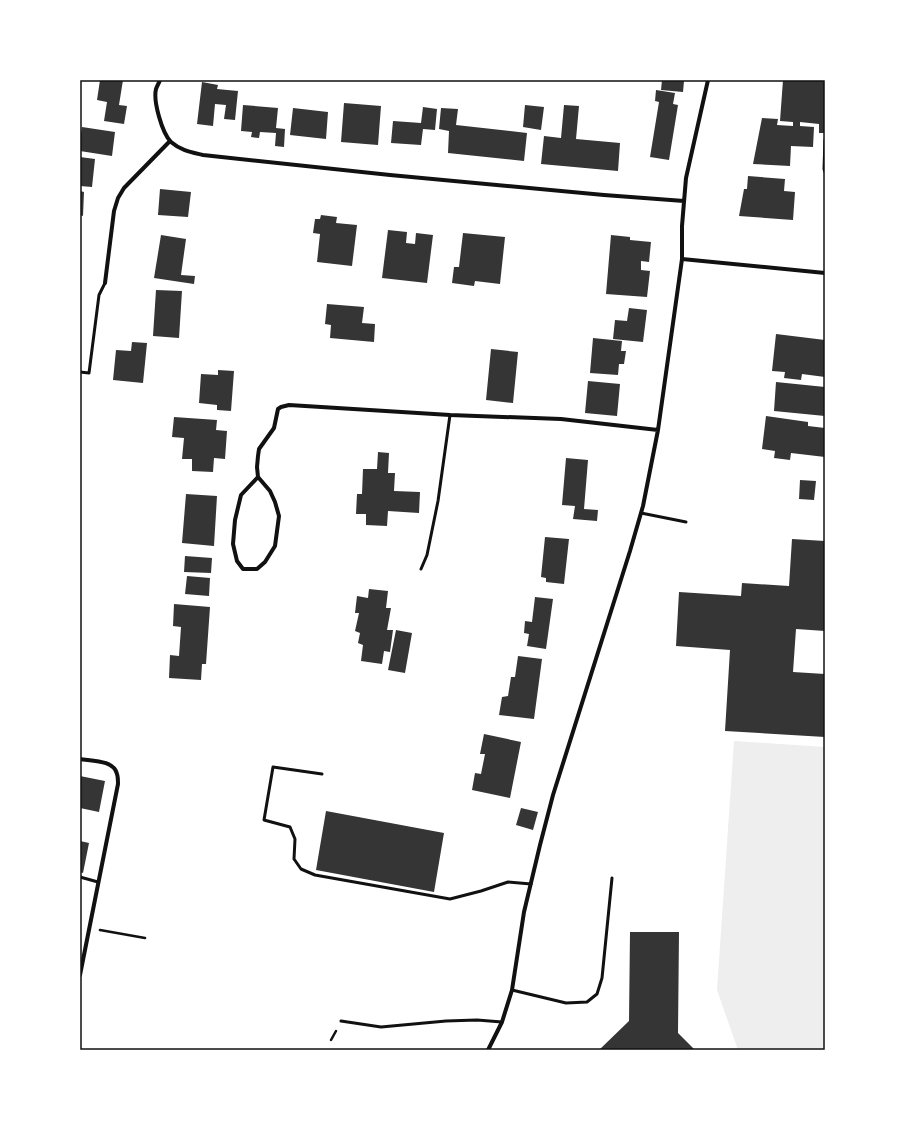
<svg xmlns="http://www.w3.org/2000/svg" width="905" height="1130" viewBox="0 0 905 1130" font-family="'Public Sans',sans-serif">
	<rect width="100%" height="100%" fill="#fff"/>
	<path fill="#eee" d="M734,741L825,747V1050H738L717,990Z"/>
	<path fill="#353535" d="M100,80H123L119,105L127,106L124,124L104,121L107,102L97,100Z
		M662,80H681V81H684L683,92L661,90Z
		M783,80H825V133H819V124L800,122V126L814,127L813,147L791,146L790,166L753,164L762,118L778,119L777,125L793,126V122L780,121Z
		M202,82L218,85L217,89L238,91L235,120L224,119L226,105L215,104L213,126L197,124Z
		M656,90L675,93L673,104L678,105L669,160L650,157L659,102L655,101Z
		M344,103L381,106L378,145L341,142Z
		M243,105L278,108L276,128L285,129L284,147L275,146L276,133L260,132L259,138L251,137L252,132L241,131Z
		M525,105L544,107L541,130L523,127Z
		M564,105L579,106L576,139L620,143L618,171L541,164L544,136L561,138Z
		M423,107L437,109L435,130L423,129L421,145L391,143L393,121L421,123Z
		M293,108L328,112L326,139L290,135Z
		M441,108L458,109L456,125L527,133L524,161L448,153L449,131L439,129Z
		M82,127L115,132L112,156L80,151V140Z
		M80,157L95,159L92,187L80,186Z
		M748,176L785,179L784,191L795,192L793,220L739,216L744,189H747Z
		M160,189L191,192L188,217L158,215Z
		M80,191L84,192L83,216L80,215Z
		M321,215L337,217L336,223L357,225L352,266L317,262L320,234L313,233L315,219H320Z
		M388,230L407,232L406,243L415,244L416,233L433,235L427,283L382,278Z
		M463,233L505,237L500,284L475,281L474,286L452,283L454,267H459Z
		M161,235L186,239L181,275L195,276L194,284L154,278Z
		M611,235L630,237V240L651,242L649,262L641,261V270L650,271L647,297L606,294Z
		M156,290L182,291L179,338L153,336Z
		M327,304L364,307L362,323L375,324L374,342L330,338L331,325L325,324Z
		M629,308L647,310L643,342L613,339L615,320L627,321Z
		M776,334L825,340V377L802,374L801,380L784,378L785,372L772,371Z
		M593,338L622,341L621,351H626L624,364H619L618,375L590,373Z
		M132,342L147,343L143,383L113,380L116,350L131,351Z
		M491,349L518,352L513,403L486,400Z
		M218,370L234,371L231,411L217,410V405L199,403L201,374L218,375Z
		M588,381L620,384L617,416L585,413Z
		M776,382L825,387V416L774,411Z
		M766,416L808,422V426L825,428V457L791,453L790,460L774,458L775,451L762,449Z
		M174,417L217,420L216,430L227,431L225,459L214,458L213,472L192,471V459H182L184,438L172,437Z
		M378,452L389,453L388,473H395L394,491L420,492L419,513L388,511L387,526L366,525V514H356L357,494H362L363,469H377Z
		M566,458L588,460L584,509L598,510L597,521L573,519L575,506L562,505Z
		M800,480L816,481L814,500L799,499Z
		M186,494L217,496L214,546L182,543Z
		M545,537L569,539L564,584L546,582V578L541,577Z
		M792,539L825,541V631L796,629L793,672L825,674V737L725,731L730,650L676,646L679,592L741,596L742,583L789,586Z
		M185,556L212,558L211,573L184,572Z
		M187,576L210,578L209,596L185,594Z
		M369,589L388,591L386,608H391L387,630H393L390,652L384,651L382,664L361,661L363,645L358,643L360,633L355,631L359,613H355L357,596L368,598Z
		M535,597L553,599L546,649L527,646L529,634L524,633L525,621L532,622Z
		M174,604L210,607L206,664H202L201,680L169,678L170,655L179,656L181,627L173,626Z
		M396,630L412,633L405,673L388,670Z
		M518,656L542,659L534,719L499,715L502,697L508,696L511,677H515Z
		M484,734L521,742L510,798L472,790L475,773L481,774L485,754H480Z
		M80,776L105,781L99,812L80,808Z
		M521,808L538,812L533,830L516,825Z
		M326,811L444,833L434,892L316,870Z
		M80,841L89,843L83,873L80,872Z
		M630,932H679L678,1033L695,1050H599L629,1021Z"/>
	<g fill="none" stroke-linecap="round" stroke-linejoin="round">
		<path stroke="#111" stroke-width="2.5" d="M100,930L145,938
			M331,1040L336,1031"/>
		<path stroke="#111" stroke-width="3" d="M825,140L824,169L825,172
			M80,372L89,373L99,295L105,283
			M641,513L686,522
			M421,569L427,555L438,501L450,415
			M322,774L273,767L264,820L290,827L295,839L294,859L301,869L315,875L450,899L481,891L508,882L531,884
			M80,877L98,882
			M512,990L566,1003L587,1002L597,994L602,978L612,878
			M341,1021L381,1027L446,1021L477,1020L502,1022"/>
		<path stroke="#111" stroke-width="4" d="M160,80C159,83 157,86 156,89C153,101 162,133 171,142C180,150 191,152 203,155L390,175L604,195L684,201
			M682,259L825,273
			M105,283L114,211L118,198L124,188L170,141
			M258,477L241,495L235,520L233,544L237,561L243,569H257L265,562L275,546L279,516L275,502L270,491L258,477L257,467L258,456L259,449L274,428L278,409L281,407L289,405L450,415L561,419L658,430
			M80,759C92,761 114,760 117,774C118,777 118,781 118,784L80,975
			M488,1050L502,1022L512,990L524,912L540,845L553,795L630,551L643,506L658,430L682,259V226L686,178L708,80"/>
	</g>
	<rect width="905" height="1130" fill="none" stroke="#ffffff" stroke-width="162"/>
	<rect x="81" y="81" width="743" height="968" fill="none" stroke="#111" stroke-width="1.5"/>
</svg>
